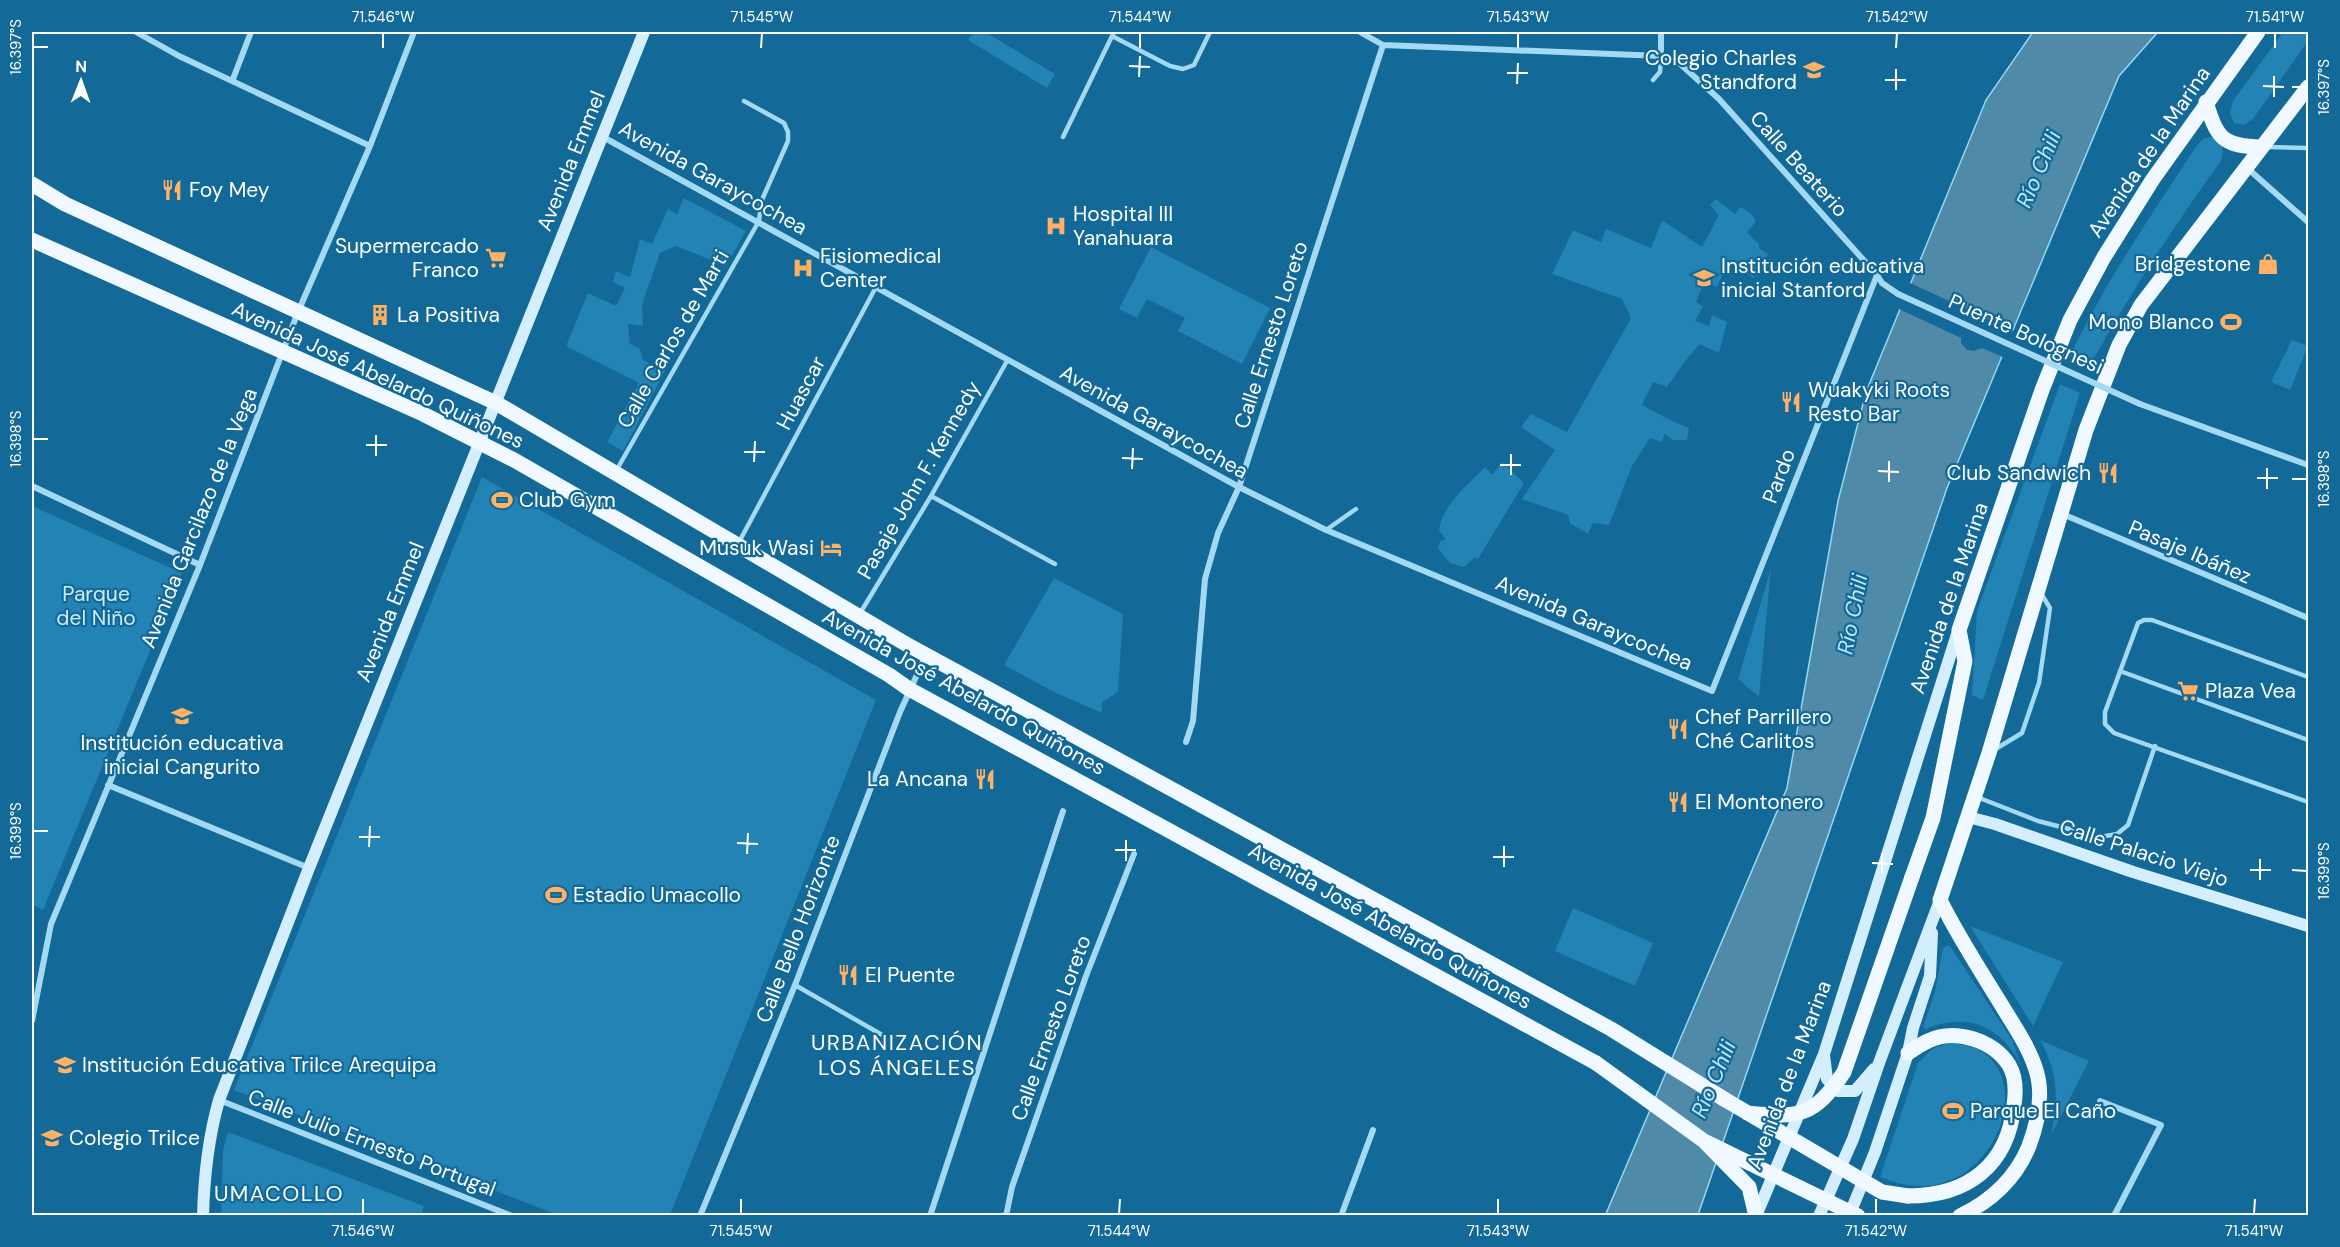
<svg xmlns="http://www.w3.org/2000/svg" width="2340" height="1247" viewBox="0 0 2340 1247" font-family="'DM Sans',sans-serif">
	<rect width="100%" height="100%" fill="#136997"/>
	<path fill="#2283b4" d="M974,32H985L1055,74L1047,88L968,40Z
		M2283,32H2308V41L2253,119L2244,125L2234,123L2230,113L2233,101Z
		M2209,137C2222,138 2225,150 2221,161C2173,227 2130,294 2090,365L2070,356C2105,282 2152,214 2197,145L2203,139Z
		M684,198L746,231L726,266L676,246L660,253L642,305L643,326L628,324L630,344L639,348L643,360L665,371L623,451L607,442L639,383L566,346L588,293L616,306L625,288L613,282L616,271L630,277L640,239L652,244L668,209L677,214Z
		M1716,199L1735,214L1740,207L1752,214L1756,222L1747,232L1759,244V248L1768,254L1753,278L1729,260L1717,287L1704,282L1696,302L1703,306L1695,321L1709,326L1712,315L1727,322L1719,353L1700,344L1689,356L1667,387L1653,382L1642,405L1672,421L1689,428L1687,440H1673L1665,434L1661,442L1650,438L1632,466L1609,525L1593,523L1588,534L1570,523L1568,515L1522,499L1555,450L1521,427L1531,414L1567,432L1631,318L1622,299L1552,274L1573,230L1601,242L1606,229L1651,248L1662,220L1702,247L1719,215L1710,205Z
		M1151,247L1270,308L1242,364L1178,331L1185,318L1147,299L1137,318L1119,309Z
		M2292,340L2308,346L2290,390L2271,382Z
		M2060,384L2080,393L1983,700L1972,695L1977,611Z
		M1502,462L1524,483L1478,559L1474,558L1464,567L1450,563L1438,548L1440,541L1446,540L1439,530C1443,504 1467,486 1485,467L1492,475Z
		M482,477L876,700L670,1215H558L234,1090Z
		M32,506L182,573L43,910L32,904Z
		M1771,569L1759,697L1738,679Z
		M1054,578L1123,614L1118,692L1102,702V713L1056,693L1004,665Z
		M1573,908L1653,943L1635,986L1555,951Z
		M1970,926L2063,962L2033,1026Z
		M1946,946H1950L2012,1040L2022,1068C2003,1027 1968,1011 1926,1029L1923,1027L1935,992L1943,948Z
		M2040,1040L2089,1061L2051,1135C2058,1098 2059,1074 2040,1040Z
		M1949,1043C2043,1045 2009,1186 1920,1186C1906,1186 1893,1182 1880,1177L1918,1063L1932,1049Z
		M228,1132L424,1206L421,1215H221L223,1150Z"/>
	<path fill="#4f8aa9" stroke="#96d7f6" stroke-width="1.5" d="M2033,32H2158L2119,76L1947,488L1698,1215L1605,1216L1787,788L1838,501L1866,392L1986,100Z"/>
	<path fill="#136997" d="M1908,282L2016,332L2005,358L1982,348L1974,351L1967,350L1961,343V338L1897,308Z"/>
	<g fill="none" stroke-linecap="round" stroke-linejoin="round">
		<path stroke="#a4d9f3" stroke-width="4.5" d="M1112,36L1170,66L1183,69L1194,65L1210,32
			M1653,80L1660,72L1661,56
			M1063,137L1114,32
			M2267,147L2308,148
			M616,471L759,221L761,202L788,141V132L784,123L744,101
			M931,496L1055,564
			M1326,530L1356,509
			M738,544L876,287
			M859,615L931,496L1007,361
			M2120,671L2308,740
			M2308,677L2152,620H2144L2138,623L2105,712V724L2114,733L2308,802
			M1994,750L2022,733L2039,683L2050,608L2042,595
			M1977,797L2038,821L2100,837L2117,834L2128,825L2155,746
			M795,985L884,1036"/>
		<path stroke="#a4d9f3" stroke-width="6" d="M136,32L179,56L370,146
			M1360,32L1383,45L1661,56L1677,61L1719,99L1877,275L1882,283L1898,294
			M1661,32V56
			M233,79L251,32
			M603,137L1239,487L1326,530L1712,691L1877,275
			M2246,167L2308,222
			M2140,404L2308,465
			M32,486L200,565
			M2060,513L2308,618
			M1186,742L1193,721L1205,579L1218,533L1239,487L1383,45
			M108,785L309,868
			M32,1021L51,924L200,565L298,312L370,146L414,32
			M219,1100L512,1216
			M2100,1101L2161,1125L2114,1216
			M700,1216L795,985L900,712L926,655
			M930,1216L1063,811
			M1006,1216L1012,1187L1086,976L1134,854
			M1341,1216L1373,1130"/>
		<path stroke="#d3eefc" stroke-width="12" d="M1968,817L1995,824L2133,872L2308,926
			M1824,1055L1827,1079L1838,1091H1855L1874,1069
			M203,1216C204,1176 208,1139 219,1100L309,868L644,32
			M1756,1216L1824,1054L1958,631
			M1819,1216L1853,1139L1879,1063L1940,900
			M1849,1216L1875,1152L1908,1053L1913,1028L1930,976L1932,933"/>
		<path stroke="#f0f9ff" stroke-width="15" d="M2206,102C2217,138 2222,146 2261,147
			M32,184L65,204L496,403L906,644L1611,1029L1724,1099
			M32,240L423,414L514,460L889,675L909,689L1596,1063
			M1912,877L1933,818L1965,661L1959,630L2042,390L2070,320L2104,257L2153,179L2258,32
			M1908,1053C1914,1049 1921,1044 1928,1041C1955,1028 1993,1040 2009,1065C2016,1077 2016,1092 2014,1105C2008,1166 1967,1196 1908,1196
			M1706,1143L1749,1187L1756,1216
			M1960,1216C1991,1201 2016,1178 2029,1146C2038,1122 2044,1095 2036,1070C2030,1050 2018,1032 2007,1014C1984,976 1960,940 1940,900L1989,753L2086,430L2119,345L2141,305L2308,87"/>
		<path stroke="#a4d9f3" stroke-width="6" d="M1898,294L2140,404"/>
		<path stroke="#f0f9ff" stroke-width="15" d="M1596,1063L1704,1141L1858,1216
			M1724,1099L1882,1192L1908,1196
			M1747,1113C1799,1118 1814,1117 1844,1072L1912,877"/>
	</g>
	<path fill="none" stroke="#fff" stroke-width="2" d="M33,47H48M383,48V33M761,48L762,33M1140,48V33M1518,48V33M1896,48L1897,33M2275,48V33M1129,66L1150,67M1507,73H1528M1139,77L1140,56M1885,80H1906M1517,84L1518,63M2263,86L2284,87M2292,87H2307M1896,90V69M2274,97V76M33,439H48M366,445H387M744,452H765M376,456V435M1122,458L1143,459M754,462L755,441M1500,465H1521M1132,469L1133,448M1878,471L1899,472M1511,475V454M2257,478H2278M2292,479H2307M1889,482V461M2267,489V468M33,831H48M359,837H380M737,843L758,844M369,847L370,826M1115,850H1136M747,854L748,833M1493,857H1514M1126,861V840M1872,863L1893,864M1504,867V846M2250,870H2271M2292,870L2307,871M1882,874V853M2260,880V859M363,1214V1199M741,1214V1199M1119,1214L1120,1199M1498,1214V1199M1876,1214V1199M2254,1214L2255,1199"/>
	<defs>
		<symbol id="school-bare" viewBox="-9 -9 18 18"><path d="M0-5L7-2L0 1L-7-2ZM-4 1L0 2.5L4 1V4Q0 6-4 4Z" fill="#ffb266" stroke="#136997" stroke-width="2.5" paint-order="stroke"/></symbol>
		<symbol id="restaurant-bare" viewBox="-9 -9 18 18"><path d="M-5-6h1v4h1v-4h1v4h1v-4h1v5L-1.5 .5V6h-2V.5L-5-1ZM5-6V6H3V1.5H1.5Q1.5-4 5-6Z" fill="#ffb266" stroke="#136997" stroke-width="2.5" paint-order="stroke"/></symbol>
		<symbol id="hospital-bare" viewBox="-9 -9 18 18"><path d="M-5-5h3v3.5h4V-5h3V5h-3V1.5h-4V5h-3Z" fill="#ffb266" stroke="#136997" stroke-width="2.5" paint-order="stroke"/></symbol>
		<symbol id="supermarket-bare" viewBox="-9 -9 18 18"><path d="M-6-5.5h2.5l.6 2H6L4.5 2H-2.5L-4.4-4H-6ZM-1.5 3.2a1.3 1.3 0 1 0 .1 0ZM3 3.2a1.3 1.3 0 1 0 .1 0Z" fill="#ffb266" stroke="#136997" stroke-width="2.5" paint-order="stroke"/></symbol>
		<symbol id="shop-bare" viewBox="-9 -9 18 18"><path d="M-5-2.5h2.3a2.7 3.5 0 0 1 5.4 0H5L5.5 6h-11ZM-1.5-2.5h3a1.5 2.3 0 0 0-3 0Z" fill="#ffb266" stroke="#136997" stroke-width="2.5" paint-order="stroke"/></symbol>
		<symbol id="building-bare" viewBox="-9 -9 18 18"><path d="M-4-6H4V6H1V3H-1V6H-4ZM-2.5-4.3h1.7v1.8h-1.7ZM.8-4.3h1.7v1.8H.8ZM-2.5-1h1.7V.8h-1.7ZM.8-1h1.7V.8H.8Z" fill="#ffb266" stroke="#136997" stroke-width="2.5" paint-order="stroke"/></symbol>
		<symbol id="stadium-bare" viewBox="-9 -9 18 18"><path d="M0-5a6.5 5 0 1 0 0 10a6.5 5 0 1 0 0-10ZM-3.5-1.8h7v3.6h-7Z" fill="#ffb266" stroke="#136997" stroke-width="2.5" paint-order="stroke"/></symbol>
		<symbol id="hotel-bare" viewBox="-9 -9 18 18"><path d="M-6-4.5h1.5V1H6V5H4.5V3h-9V5H-6ZM-4 0a1.8 1.8 0 1 1 3.6 0ZM.5 0V-2.5h3Q6-2.5 6 0Z" fill="#ffb266" stroke="#136997" stroke-width="2.5" paint-order="stroke"/></symbol>
	</defs>
	<g fill-rule="evenodd">
		<use href="#school-bare" x="1799" y="55" width="30" height="30"/>
		<use href="#restaurant-bare" x="157" y="175" width="30" height="30"/>
		<use href="#hospital-bare" x="1041" y="211" width="30" height="30"/>
		<use href="#supermarket-bare" x="481" y="243" width="30" height="30"/>
		<use href="#shop-bare" x="2253" y="249" width="30" height="30"/>
		<use href="#hospital-bare" x="788" y="253" width="30" height="30"/>
		<use href="#school-bare" x="1689" y="263" width="30" height="30"/>
		<use href="#building-bare" x="365" y="300" width="30" height="30"/>
		<use href="#stadium-bare" x="2216" y="307" width="30" height="30"/>
		<use href="#restaurant-bare" x="1776" y="387" width="30" height="30"/>
		<use href="#restaurant-bare" x="2093" y="458" width="30" height="30"/>
		<use href="#stadium-bare" x="487" y="485" width="30" height="30"/>
		<use href="#hotel-bare" x="816" y="533" width="30" height="30"/>
		<use href="#supermarket-bare" x="2173" y="676" width="30" height="30"/>
		<use href="#school-bare" x="167" y="701" width="30" height="30"/>
		<use href="#restaurant-bare" x="1663" y="714" width="30" height="30"/>
		<use href="#restaurant-bare" x="970" y="764" width="30" height="30"/>
		<use href="#restaurant-bare" x="1663" y="787" width="30" height="30"/>
		<use href="#stadium-bare" x="541" y="880" width="30" height="30"/>
		<use href="#restaurant-bare" x="833" y="960" width="30" height="30"/>
		<use href="#school-bare" x="50" y="1050" width="30" height="30"/>
		<use href="#stadium-bare" x="1938" y="1096" width="30" height="30"/>
		<use href="#school-bare" x="37" y="1123" width="30" height="30"/>
	</g>
	<g text-anchor="middle" stroke-width="4.5" stroke-linejoin="round" paint-order="stroke">
		<g font-size="21" fill="#fff" stroke="#136997" text-anchor="start">
			<text x="1797" y="65" text-anchor="end">Colegio Charles<tspan x="1797" dy="24">Standford</tspan></text>
			<text x="189" y="197">Foy Mey</text>
			<text x="1073" y="221">Hospital III<tspan x="1073" dy="24">Yanahuara</tspan></text>
			<text x="479" y="253" text-anchor="end">Supermercado<tspan x="479" dy="24">Franco</tspan></text>
			<text x="820" y="263">Fisiomedical<tspan x="820" dy="24">Center</tspan></text>
			<text x="2251" y="271" text-anchor="end">Bridgestone</text>
			<text x="1721" y="273">Institución educativa<tspan x="1721" dy="24">inicial Stanford</tspan></text>
			<text x="397" y="322">La Positiva</text>
			<text x="2214" y="329" text-anchor="end">Mono Blanco</text>
			<text x="1808" y="397">Wuakyki Roots<tspan x="1808" dy="24">Resto Bar</tspan></text>
			<text x="2091" y="480" text-anchor="end">Club Sandwich</text>
			<text x="519" y="507">Club Gym</text>
			<text x="814" y="555" text-anchor="end">Musuk Wasi</text>
			<text x="2205" y="698">Plaza Vea</text>
			<text x="1695" y="724">Chef Parrillero<tspan x="1695" dy="24">Ché Carlitos</tspan></text>
			<text x="182" y="750" text-anchor="middle">Institución educativa<tspan x="182" dy="24">inicial Cangurito</tspan></text>
			<text x="968" y="786" text-anchor="end">La Ancana</text>
			<text x="1695" y="809">El Montonero</text>
			<text x="573" y="902">Estadio Umacollo</text>
			<text x="865" y="982">El Puente</text>
			<text x="82" y="1072">Institución Educativa Trilce Arequipa</text>
			<text x="1970" y="1118">Parque El Caño</text>
			<text x="69" y="1145">Colegio Trilce</text>
		</g>
		<g font-size="21" fill="#fff" stroke="#136997">
			<text transform="translate(2149 152) rotate(-56)" y="7">Avenida de la Marina</text>
			<text transform="translate(571 161) rotate(-68)" y="7">Avenida Emmel</text>
			<text transform="translate(1799 164) rotate(48)" y="7">Calle Beaterio</text>
			<text transform="translate(713 178) rotate(29)" y="7">Avenida Garaycochea</text>
			<text transform="translate(2026 334) rotate(24)" y="7">Puente Bolognesi</text>
			<text transform="translate(1271 335) rotate(-72)" y="7">Calle Ernesto Loreto</text>
			<text transform="translate(673 339) rotate(-60)" y="7">Calle Carlos de Marti</text>
			<text transform="translate(378 375) rotate(25)" y="7">Avenida José Abelardo Quiñones</text>
			<text transform="translate(801 393) rotate(-62)" y="7">Huascar</text>
			<text transform="translate(1154 422) rotate(29)" y="7">Avenida Garaycochea</text>
			<text transform="translate(1779 476) rotate(-69)" y="7">Pardo</text>
			<text transform="translate(919 480) rotate(-60)" y="7">Pasaje John F. Kennedy</text>
			<text transform="translate(199 518) rotate(-68)" y="7">Avenida Garcilazo de la Vega</text>
			<text transform="translate(2190 552) rotate(23)" y="7">Pasaje Ibáñez</text>
			<text transform="translate(1949 598) rotate(-71)" y="7">Avenida de la Marina</text>
			<text transform="translate(390 612) rotate(-68)" y="7">Avenida Emmel</text>
			<text transform="translate(1594 623) rotate(23)" y="7">Avenida Garaycochea</text>
			<text transform="translate(964 692) rotate(29)" y="7">Avenida José Abelardo Quiñones</text>
			<text transform="translate(2144 853) rotate(18)" y="7">Calle Palacio Viejo</text>
			<text transform="translate(1390 926) rotate(29)" y="7">Avenida José Abelardo Quiñones</text>
			<text transform="translate(798 929) rotate(-69)" y="7">Calle Bello Horizonte</text>
			<text transform="translate(1051 1028) rotate(-70)" y="7">Calle Ernesto Loreto</text>
			<text transform="translate(1789 1075) rotate(-69)" y="7">Avenida de la Marina</text>
			<text transform="translate(372 1143) rotate(21)" y="7">Calle Julio Ernesto Portugal</text>
		</g>
		<g font-size="21" fill="#ccedfd" stroke="#136997">
			<text x="96" y="601">Parque<tspan x="96" dy="24">del Niño</tspan></text>
		</g>
		<g font-size="22" font-style="italic" fill="#bde6fa" stroke="#136997">
			<text transform="translate(2038 169) rotate(-67)" y="8">Río Chili</text>
			<text transform="translate(1852 614) rotate(-79)" y="8">Río Chili</text>
			<text transform="translate(1713 1079) rotate(-67)" y="8">Río Chili</text>
		</g>
		<g font-size="22" letter-spacing="1.5" fill="#fff" stroke="#136997">
			<text x="897" y="1050">URBANIZACIÓN<tspan x="897" dy="25">LOS ÁNGELES</tspan></text>
			<text x="279" y="1201">UMACOLLO</text>
		</g>
	</g>
	<rect width="2340" height="1247" fill="none" stroke="#136997" stroke-width="66"/>
	<g transform="translate(81 81) rotate(1)" stroke="#136997" stroke-width="4.5" paint-order="stroke">
	<path d="M0-4.5L10 22L0 15L-10 22Z" fill="#ffffff"/>
	<text y="-9" font-size="16" font-weight="bold" text-anchor="middle" fill="#ffffff">N</text>
	</g>
	<rect x="33" y="33" width="2274" height="1181" fill="none" stroke="#fff" stroke-width="2"/>
	<g font-size="15" text-anchor="middle" fill="#fff">
		<text x="383" y="22">71.546°W</text>
		<text x="762" y="22">71.545°W</text>
		<text x="1140" y="22">71.544°W</text>
		<text x="1518" y="22">71.543°W</text>
		<text x="1897" y="22">71.542°W</text>
		<text x="2275" y="22">71.541°W</text>
		<text transform="translate(16 47) rotate(-90)" y="5">16.397°S</text>
		<text transform="translate(2324 87) rotate(-90)" y="5">16.397°S</text>
		<text transform="translate(16 439) rotate(-90)" y="5">16.398°S</text>
		<text transform="translate(2324 479) rotate(-90)" y="5">16.398°S</text>
		<text transform="translate(16 831) rotate(-90)" y="5">16.399°S</text>
		<text transform="translate(2324 871) rotate(-90)" y="5">16.399°S</text>
		<text x="363" y="1236">71.546°W</text>
		<text x="741" y="1236">71.545°W</text>
		<text x="1119" y="1236">71.544°W</text>
		<text x="1498" y="1236">71.543°W</text>
		<text x="1876" y="1236">71.542°W</text>
		<text x="2254" y="1236">71.541°W</text>
	</g>
</svg>
